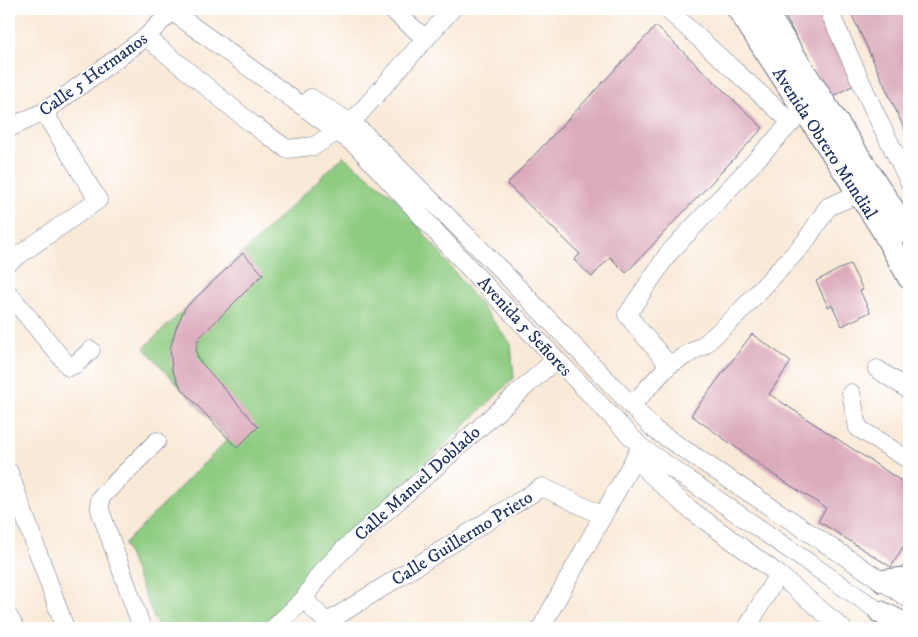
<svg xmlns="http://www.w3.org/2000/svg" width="918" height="637" viewBox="0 0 918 637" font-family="'IM FELL DW Pica',serif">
	<rect width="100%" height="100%" fill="#fff"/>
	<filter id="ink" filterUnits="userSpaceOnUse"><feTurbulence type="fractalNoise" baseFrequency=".02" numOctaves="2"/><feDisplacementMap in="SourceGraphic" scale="10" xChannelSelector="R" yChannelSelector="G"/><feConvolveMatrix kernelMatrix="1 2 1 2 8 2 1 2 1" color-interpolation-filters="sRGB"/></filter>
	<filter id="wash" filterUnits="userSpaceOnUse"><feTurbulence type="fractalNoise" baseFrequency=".0096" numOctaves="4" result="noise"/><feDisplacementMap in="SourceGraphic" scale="20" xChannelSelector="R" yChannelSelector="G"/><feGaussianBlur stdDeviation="1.12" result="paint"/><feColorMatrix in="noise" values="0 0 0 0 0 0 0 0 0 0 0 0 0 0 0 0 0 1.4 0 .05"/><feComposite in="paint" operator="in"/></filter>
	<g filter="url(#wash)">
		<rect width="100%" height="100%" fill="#f9e9d7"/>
		<path fill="#8fcc82" stroke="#557e70" d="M343,156L398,200L511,344L514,378L303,582L300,597L267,628H158L124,544L228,439L144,348Z"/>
		<g id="blocks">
			<path fill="#dbabbc" d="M781,9H818L858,83L829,98Z
				M849,9H909V139L866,45Z
				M656,26L763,128L626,273L610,257L592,277L574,260L580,254L507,184Z
				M243,253L263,274L198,339L196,350L198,359L258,427L237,448L181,388L172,370L170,349L176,328L185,308Z
				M850,264L863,290L860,291L870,312L842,326L832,305L828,307L816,281Z
				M752,334L791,362L769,394L909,486V537L891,567L818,521L826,508L774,475L691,415Z"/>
		</g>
	</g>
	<g filter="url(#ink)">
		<use href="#blocks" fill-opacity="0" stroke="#697088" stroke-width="1"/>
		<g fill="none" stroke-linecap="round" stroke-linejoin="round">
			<defs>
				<path id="minor" d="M169,9L357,146L483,283L641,447L880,612L888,621
					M391,9L426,39
					M667,9L792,123
					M828,9L876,115L909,181
					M146,37L252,124L287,149L314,146L351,123L452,9
					M311,98L351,123L366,135L501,270L655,430L909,599
					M9,128L44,112L146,37L172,11
					M9,262L98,200L44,112
					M9,294L69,367L76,364L91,350
					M669,365L627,315L668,254L803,110
					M877,369L909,390
					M851,393L858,428L909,460
					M631,406L669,365L704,345L735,317L805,242L828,207L869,189
					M633,461L643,467L688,508L778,574L842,628
					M9,472L65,628
					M304,599L332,628
					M9,617L15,628
					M326,623L542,487L601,515
					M142,628L100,510V498L157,441
					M274,628L304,599L319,575L343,550L556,359
					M541,628L638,452
					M747,628L778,574"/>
				<path id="major" d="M738,9L880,226L909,278
					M764,9L909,234
					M883,581L909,578
					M880,612L909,626"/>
			</defs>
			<use href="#minor" stroke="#697088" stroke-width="19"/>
			<use href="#major" stroke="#697088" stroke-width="24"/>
			<use href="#minor" stroke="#fff" stroke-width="18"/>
			<use href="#major" stroke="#fff" stroke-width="22"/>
		</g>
	</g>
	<g text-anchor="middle" stroke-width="4" stroke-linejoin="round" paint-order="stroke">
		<g font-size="18" fill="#1b2f5e" stroke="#fff">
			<text transform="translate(93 74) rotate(-36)" y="6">Calle 5 Hermanos</text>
			<text transform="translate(825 143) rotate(57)" y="6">Avenida Obrero Mundial</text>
			<text transform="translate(525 326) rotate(47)" y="6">Avenida 5 Señores</text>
			<text transform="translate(417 483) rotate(-42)" y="6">Calle Manuel Doblado</text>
			<text transform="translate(462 538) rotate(-32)" y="6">Calle Guillermo Prieto</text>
		</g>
	</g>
	<rect width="918" height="637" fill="none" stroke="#fff" stroke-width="30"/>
</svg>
